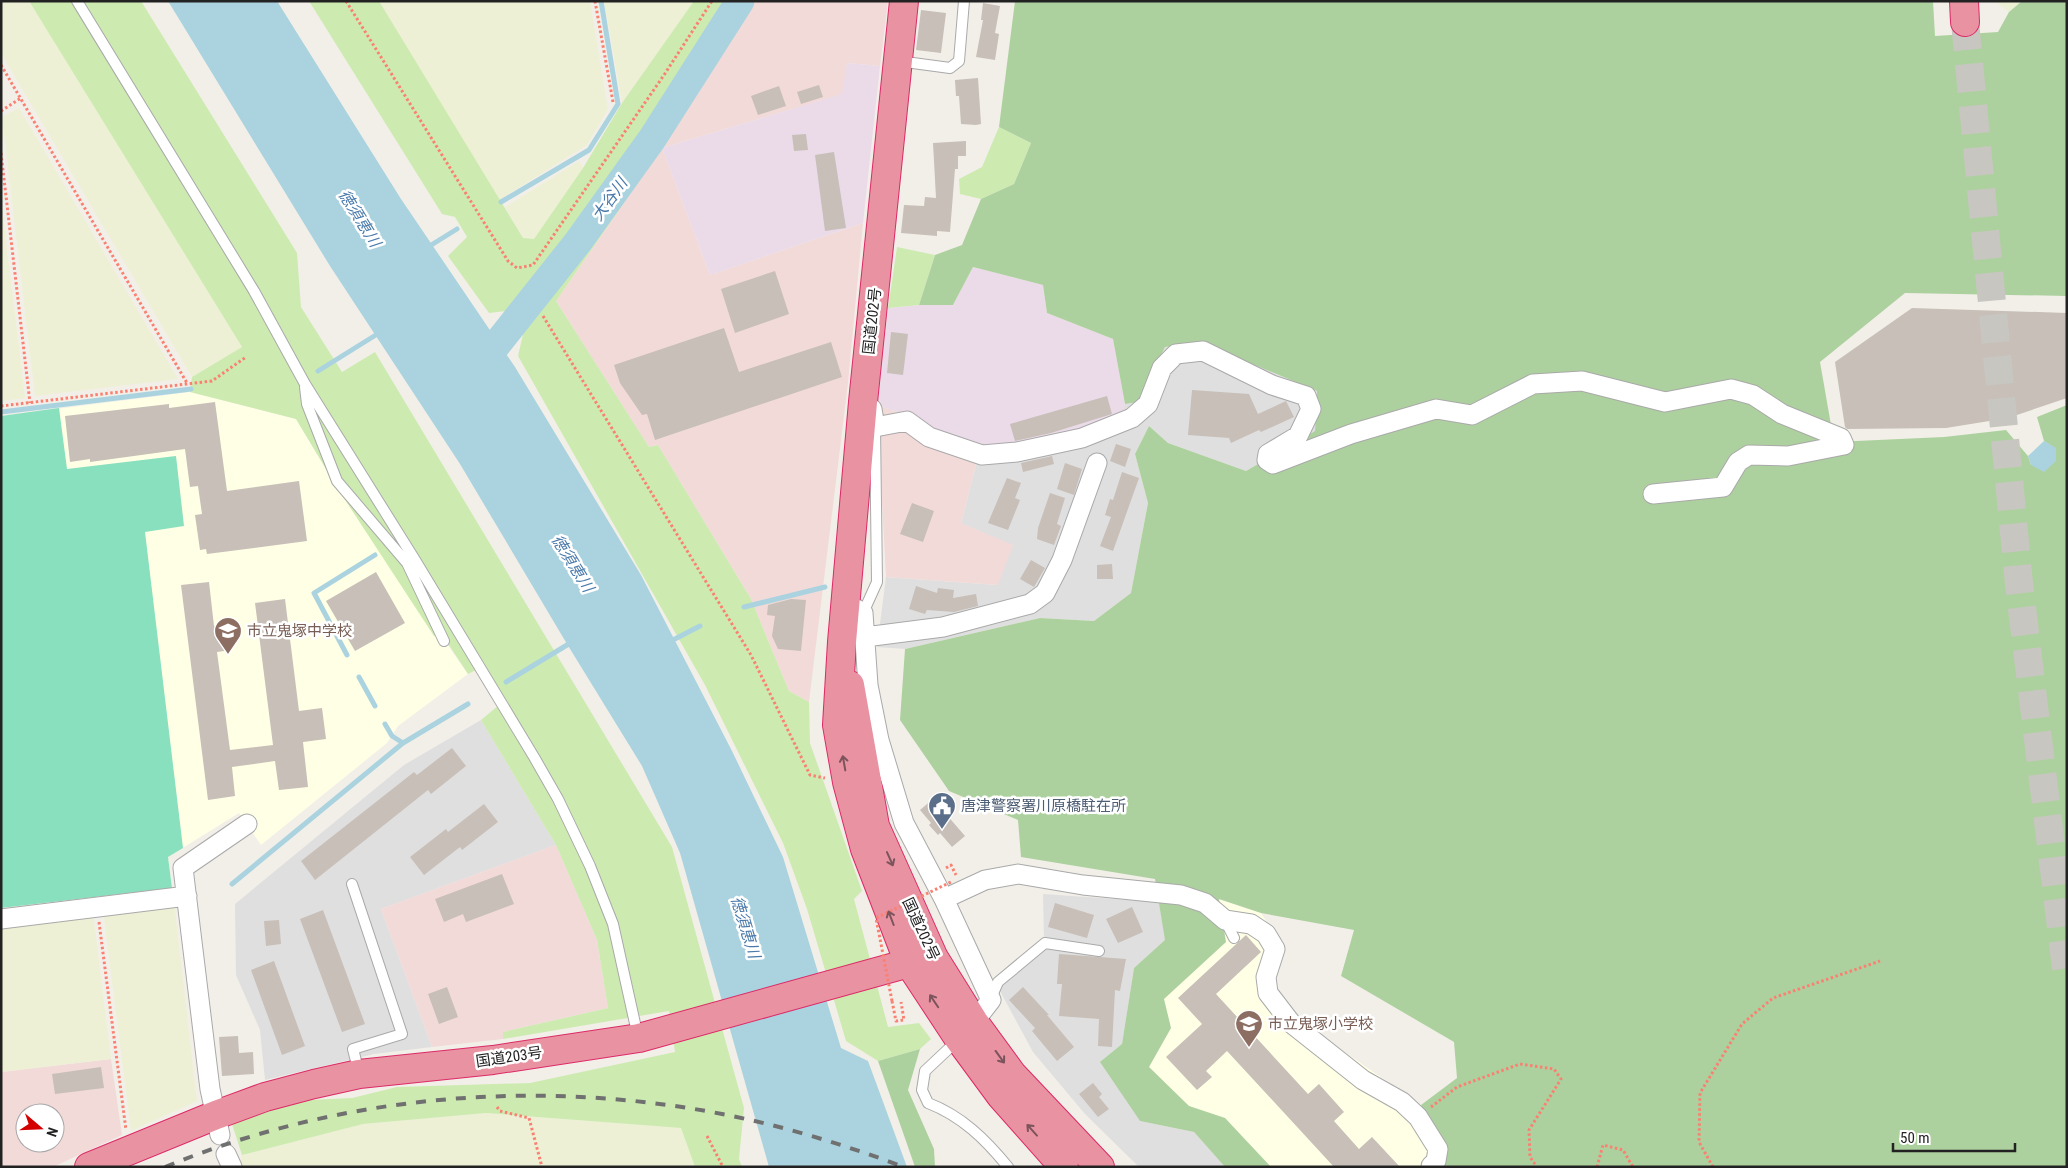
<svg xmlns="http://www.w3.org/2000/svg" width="2068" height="1168" viewBox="0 0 2068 1168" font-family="'Roboto Condensed','Noto Sans JP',sans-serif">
	<rect width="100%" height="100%" fill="#f2efe9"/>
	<path fill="#e0dfdf" d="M1200,342L1317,391L1315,431L1246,471L1168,443L1149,426L1135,454L1148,503L1131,593L1094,621L1040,618L905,649L877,647L886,577L998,585L961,523L980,449L1119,421L1125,404L1139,402L1165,347Z
		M481,720L556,845L381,909L432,1047L374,1054L265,1080L260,1030L236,975L235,904L404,765Z
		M1043,894L1159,902L1166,940L1134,968L1122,1044L1140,1121L1194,1132L1225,1167H1139L1085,1114L1033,1052L994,980L1044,939Z"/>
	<path fill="#f2dad9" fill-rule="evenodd" d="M755,1H888L880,66L847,63L843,94L662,148L710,275L863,223L848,383L809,702L789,691L751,599L658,445L649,447L556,301L662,148Z
		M877,405L912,417L980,449L961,523L1013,545L998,585L886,577Z
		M556,845L597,940L608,1008L503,1032V1039L432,1047L381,909Z
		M111,1059L122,1135L53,1167H1V1072ZM25,1113H55V1143H25Z"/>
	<path fill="#ebdbe8" d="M847,63L880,66L863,223L710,275L662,148L842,94Z
		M973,267L1043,285L1047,313L1113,339L1125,404L1119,421L1017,447L980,449L930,431L912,417L877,405L888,308L919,305H953Z"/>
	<path fill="#ffffe5" d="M190,392L296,419L338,489L468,674L398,726L387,743L261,845L239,813L168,857L172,888L1,908V416Z
		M1218,899L1261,913L1283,947L1272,991L1310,1028L1421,1105L1448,1153L1440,1167H1271L1225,1118L1189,1106L1149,1067L1171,1028L1163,999L1226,942Z"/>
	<path fill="#eef0d5" d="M1,1H29L242,347L192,377L1,53Z
		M379,1H590L608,109L587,145L499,200Z
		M604,1H694L622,103Z
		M1994,1H2022L2009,12Z
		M19,108L178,379L35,396L2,117Z
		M579,161L583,168L534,239L523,238L505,207Z
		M1,198L25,398L1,401Z
		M174,902L197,1101L131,1131L103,910Z
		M93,912L111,1059L1,1072V923Z
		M486,1113L681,1128L695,1167H240L242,1155L363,1124Z"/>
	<path fill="#cdebb0" d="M29,1H141L297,253L301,307L342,372L375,352L672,847L744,1108L739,1159L742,1167H695L681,1128L486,1113L363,1124L242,1155L231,1121L309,1100L352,1098L397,1087L530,1083L675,1052L669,1011L503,1039V1032L608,1008L597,940L556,845L481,720L505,700L482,667L468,674L443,636H434L338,489L296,419L190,392L192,377L242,347Z
		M309,1H379L523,238L534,239L583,168L622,103L694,1H730L645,136L514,310L489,313L448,256L467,237L455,217L442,214Z
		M999,127L1031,143L1014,184L981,199L960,194L959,179L982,167Z
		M662,148L556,301L649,447L658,445L751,599L789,691L809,702L810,743L862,891L854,899L888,1027L919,1023L931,1039L920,1049L878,1061L846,1041L807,909L783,843L705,685L518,356L524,330Z
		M897,247L935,255L919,305L888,308Z"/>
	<path fill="#add19e" d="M1015,1H1933L1935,36L1998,32L2009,12L2022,1H2067V296L1905,293L1820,362L1834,442L1944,437L2006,430L2028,456L2031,465L2056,449L2044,441L2037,417L2067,405V1167H1440L1448,1153L1421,1105L1457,1078L1454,1042L1341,976L1354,930L1261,913L1219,899L1226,942L1164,999L1171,1028L1149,1067L1189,1106L1225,1118L1271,1167H1225L1194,1132L1140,1121L1100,1062L1122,1044L1134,968L1165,940L1155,879L1021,857L1018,820L949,791L900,720L905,649L1040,618L1094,621L1131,593L1148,503L1135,454L1149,426L1168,443L1246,471L1315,431L1317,391L1200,342L1165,347L1139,402L1125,404L1113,339L1047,313L1043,285L973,267L953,305H919L935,255L962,245L981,199L1014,184L1031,143L999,127Z
		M920,1049L908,1090L934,1149L935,1167H915L878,1061Z"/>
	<path fill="#88e0be" d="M59,408L67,469L176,456L184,526L145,532L183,848L168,857L172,888L1,908V416Z"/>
	<path fill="#aad3df" d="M168,1H277L401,199L515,367L641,575L732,751L783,857L841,1048L868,1061L907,1167H769L680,853L642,766L567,644L460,464L330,266Z
		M2044,441L2056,448V461L2044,472L2031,465L2028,456Z"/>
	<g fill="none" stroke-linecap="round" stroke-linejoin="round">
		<path stroke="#aad3df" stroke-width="5" d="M501,202L589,150L618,104L601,1
			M428,247L457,229
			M318,371L379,333
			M1,412L191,389
			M744,607L825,587
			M669,642L700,626
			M347,655L314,593L375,555
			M359,677L375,706
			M506,682L572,642
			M385,724L392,736L403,743
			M232,884L403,743L468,704"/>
		<path stroke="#aad3df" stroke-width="29" d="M474,373L578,242L652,139L740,1"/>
	</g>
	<path fill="#c7bfb8" d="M983,3L1000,6L995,33L999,34L995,60L976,57L983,20H981Z
		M921,10L946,13L941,53L916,50Z
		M978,78L981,124L976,125L961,124L959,96H956L955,80Z
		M819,85L823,97L801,104L797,92Z
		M779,86L786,106L758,115L751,96Z
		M806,134L808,150L794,151L792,135Z
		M966,141V156H958V169H955L950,232L937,231V236L901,233L904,205L924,206L925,197L936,198L933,143Z
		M834,152L846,228L825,231L815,155Z
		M775,271L789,314L735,333L721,289Z
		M1912,308L2067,313V398L2008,418L1946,428L1847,429L1845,427L1835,362Z
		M724,328L739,372L831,342L842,377L655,440L647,414L642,415L620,383L614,365Z
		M891,332L908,334L903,375L887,373Z
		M1192,390L1249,394L1258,414L1286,401L1294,417L1261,432L1259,430L1231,443L1229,438L1188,435Z
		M1107,396L1112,414L1051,433L1015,441L1010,424Z
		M215,402L227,491L299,481L307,541L207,554L206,549L200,550L195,515L202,514L198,486L190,487L185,449L90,462V459L70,462L65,416L169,404V408Z
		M1116,444L1131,449L1125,467L1110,461Z
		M1052,456L1054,464L1023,472L1021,463Z
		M1065,463L1082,469L1074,495L1057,489Z
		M1122,472L1139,478L1113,551L1100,546L1111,517L1105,515L1110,499L1113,500Z
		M1007,478L1021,483L1015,498L1020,500L1008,530L988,523Z
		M1050,493L1065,498L1057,524L1061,526L1054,545L1037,539L1038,528Z
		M912,503L934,511L923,542L900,534Z
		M1031,560L1045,568L1034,587L1020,579Z
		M1112,564L1113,579H1097V565Z
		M376,572L405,623L355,651L326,601Z
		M209,582L214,626L227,624L229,641L231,650L217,652L230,750L273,745L255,603L285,599L299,711L322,708L326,739L303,742L308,787L279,790L275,761L232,767L235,796L208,800L181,585Z
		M916,586L937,593L938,588L954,590L953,598L976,594L978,606L954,612L927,610L925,614L909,609Z
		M791,599L806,600L801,651L778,649L772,636L775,616L767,615L768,605Z
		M452,748L466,766L431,794L428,790L315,880L301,861L414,772L417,775Z
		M933,799L965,836L952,847L940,833L938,835L929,825L931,823L920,810Z
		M484,804L498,822L462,850L460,847L424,875L410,857L446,829L448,832Z
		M502,874L514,904L466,922L463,914L444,922L435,899Z
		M1055,903L1094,915L1087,938L1048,927Z
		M1132,907L1143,932L1118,943L1106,919Z
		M323,910L365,1024L342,1032L300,919Z
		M279,920L281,944L266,946L264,921Z
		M1246,935L1261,952L1216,994L1308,1094L1319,1084L1344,1112L1334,1121L1359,1149L1372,1137L1400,1167H1334L1227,1051L1206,1071L1212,1077L1197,1090L1166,1057L1202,1024L1178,998Z
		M1059,954L1126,959L1120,991L1115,990L1112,1047L1098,1046L1099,1019L1059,1016L1062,984H1057Z
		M274,961L305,1046L282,1055L251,970Z
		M447,987L458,1017L439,1024L428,994Z
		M1023,987L1049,1015H1047L1074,1047L1057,1061L1032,1031L1035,1028L1009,1000Z
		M238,1036L239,1053L253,1052L254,1074L222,1076L219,1037Z
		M101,1067L104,1088L55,1094L52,1074Z
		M1093,1083L1102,1094L1099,1097L1109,1109L1098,1117L1079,1094Z"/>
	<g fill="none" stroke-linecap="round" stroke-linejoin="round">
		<path stroke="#c8c6c1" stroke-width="28" stroke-dasharray="28 14" stroke-linecap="butt" d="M1965,22L2019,584L2067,976"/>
		<defs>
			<path id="lane" d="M77,1L254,291L305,384L415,560L534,757L558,799L590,866L613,924L638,1037
				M898,61L950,68L959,61L964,1
				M305,387L307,404L337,481L407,563
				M413,561L407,563L444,641
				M863,613L877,582L875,427
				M352,884L402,1034L353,1049L359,1073
				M1225,920L1234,938
				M991,998L998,982L1045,943L1099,951
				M959,1039L925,1071L922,1090L928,1103C962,1116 986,1140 1008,1167"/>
			<path id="street" d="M866,404L872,409L875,427L907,421L929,437L982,455L1017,452L1082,438L1132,418L1148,404L1162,368L1176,354L1203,351L1272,385L1306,396L1311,409L1298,436L1268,454L1267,460L1273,464L1351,434L1436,409L1472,415L1533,384L1582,381L1665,402L1731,389L1753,395L1782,414L1841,438L1844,445L1788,456L1749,455L1738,462L1723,487L1653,494
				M845,602L863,613L868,685L879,740L904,823L944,899L991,1000L967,1031
				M865,637L943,627L1030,604L1045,593L1062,560L1097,463
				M944,899L985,880L1018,874L1083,885L1181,895L1205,903L1225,920L1251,924L1266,934L1275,949L1266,977L1268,993L1291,1023L1363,1080L1402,1102L1418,1117L1438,1149L1436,1161L1431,1166
				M1,919L187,896
				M220,1135L210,1089L183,868L247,824
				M226,1154L232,1167"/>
			<path id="highway" d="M904,1L863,402L842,642L837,725L847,782L865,849L909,963L959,1039L1001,1096L1064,1167
				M1964,1L1965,22
				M850,685L875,826L934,958L974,1022L1012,1074L1100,1167
				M89,1167L216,1115L265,1097L314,1084L359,1074L493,1060L639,1038L909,963L934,958"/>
		</defs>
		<use href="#lane" stroke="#a9a9a9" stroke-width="12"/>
		<use href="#street" stroke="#a9a9a9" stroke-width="21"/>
		<use href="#highway" stroke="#dc2a67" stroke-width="30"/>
		<path stroke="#fa8072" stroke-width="3" stroke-dasharray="2.5 2.5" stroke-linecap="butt" d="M346,1L508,261L517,268L533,265L664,75L712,1
			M595,1L613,102
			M1,65L187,383
			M1,111L21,98
			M1,153L30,403
			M543,316L751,655L810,775L825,778
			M1,406L212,381L246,357
			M946,868L951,865L956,875
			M99,922L126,1130
			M892,1001L896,1021L904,1020L901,1002
			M497,1107L500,1111L529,1118L542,1167
			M1431,1107L1457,1087L1520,1064L1554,1069L1561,1079L1529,1130L1530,1157L1537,1167
			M707,1136L723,1167
			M1597,1167L1603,1145L1623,1150L1633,1167
			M1713,1167L1699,1142L1700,1093L1742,1024L1773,998L1880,961"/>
		<use href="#lane" stroke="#fff" stroke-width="10"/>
		<use href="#street" stroke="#fff" stroke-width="19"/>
		<use href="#highway" stroke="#e892a2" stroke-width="28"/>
		<path stroke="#707070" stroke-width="4" stroke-dasharray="10 10" stroke-linecap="butt" d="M165,1167C339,1095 537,1078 722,1114C784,1126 845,1145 904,1167"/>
		<path stroke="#fa8072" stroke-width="3" stroke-dasharray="2.5 2.5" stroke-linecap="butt" d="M892,1001L876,918L951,882"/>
	</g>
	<defs><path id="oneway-shaft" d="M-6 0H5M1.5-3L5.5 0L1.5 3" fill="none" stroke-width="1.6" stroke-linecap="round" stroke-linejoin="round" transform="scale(1.25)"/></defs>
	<g stroke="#7b545c">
		<use href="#oneway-shaft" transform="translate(844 763) rotate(-100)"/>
		<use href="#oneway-shaft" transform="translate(890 859) rotate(66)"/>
		<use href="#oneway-shaft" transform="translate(891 918) rotate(-111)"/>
		<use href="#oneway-shaft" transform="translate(934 1001) rotate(-124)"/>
		<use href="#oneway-shaft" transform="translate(1000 1057) rotate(54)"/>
		<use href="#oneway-shaft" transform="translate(1032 1130) rotate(-132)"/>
	</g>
	<defs>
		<symbol id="school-pin" viewBox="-11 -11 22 30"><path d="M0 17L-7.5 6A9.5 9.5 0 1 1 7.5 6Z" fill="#8d6e63" stroke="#fff"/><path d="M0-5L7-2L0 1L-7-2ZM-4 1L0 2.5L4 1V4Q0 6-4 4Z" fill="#fff"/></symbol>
		<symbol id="civic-pin" viewBox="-11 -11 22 30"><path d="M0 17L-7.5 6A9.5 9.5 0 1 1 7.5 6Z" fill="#5c6f8a" stroke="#fff"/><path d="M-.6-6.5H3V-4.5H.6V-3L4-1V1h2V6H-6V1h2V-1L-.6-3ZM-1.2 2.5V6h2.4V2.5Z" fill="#fff"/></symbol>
	</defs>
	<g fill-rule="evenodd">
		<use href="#school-pin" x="212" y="615" width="32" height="43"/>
		<use href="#civic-pin" x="926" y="790" width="32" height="43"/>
		<use href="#school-pin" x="1233" y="1008" width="32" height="43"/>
	</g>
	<g text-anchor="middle" stroke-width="5" stroke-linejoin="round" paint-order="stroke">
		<g font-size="15" fill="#222" stroke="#fff">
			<text transform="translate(872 321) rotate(-84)" y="5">国道202号</text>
			<text transform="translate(921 929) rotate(65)" y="5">国道202号</text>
			<text transform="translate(509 1057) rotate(-8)" y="5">国道203号</text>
		</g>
		<g font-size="15" fill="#785e54" stroke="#fff" text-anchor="start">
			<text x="247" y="636">市立鬼塚中学校</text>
			<text x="1268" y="1029">市立鬼塚小学校</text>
		</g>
		<g font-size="15" fill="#4e5e75" stroke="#fff" text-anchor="start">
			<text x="961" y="811">唐津警察署川原橋駐在所</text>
		</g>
		<g font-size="16" font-style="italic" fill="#4a7aab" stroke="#fff">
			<text transform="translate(609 199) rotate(-54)" y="6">大谷川</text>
			<text transform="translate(360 218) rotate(58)" y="6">徳須恵川</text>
			<text transform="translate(573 563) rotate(58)" y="6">徳須恵川</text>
			<text transform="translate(746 927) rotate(73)" y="6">徳須恵川</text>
		</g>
	</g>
	<rect width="2068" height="1168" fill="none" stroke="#222222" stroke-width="5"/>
	<g transform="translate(40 1128) rotate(109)"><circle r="24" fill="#ffffff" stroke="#a7a7a7"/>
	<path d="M0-4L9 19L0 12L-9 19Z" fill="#d40000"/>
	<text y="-8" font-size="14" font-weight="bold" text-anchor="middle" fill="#222222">N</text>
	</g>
	<path d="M1893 1143v8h122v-8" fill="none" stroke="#222222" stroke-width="2.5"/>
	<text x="1900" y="1143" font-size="15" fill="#222222" stroke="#ffffff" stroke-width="4" paint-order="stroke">50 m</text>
</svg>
